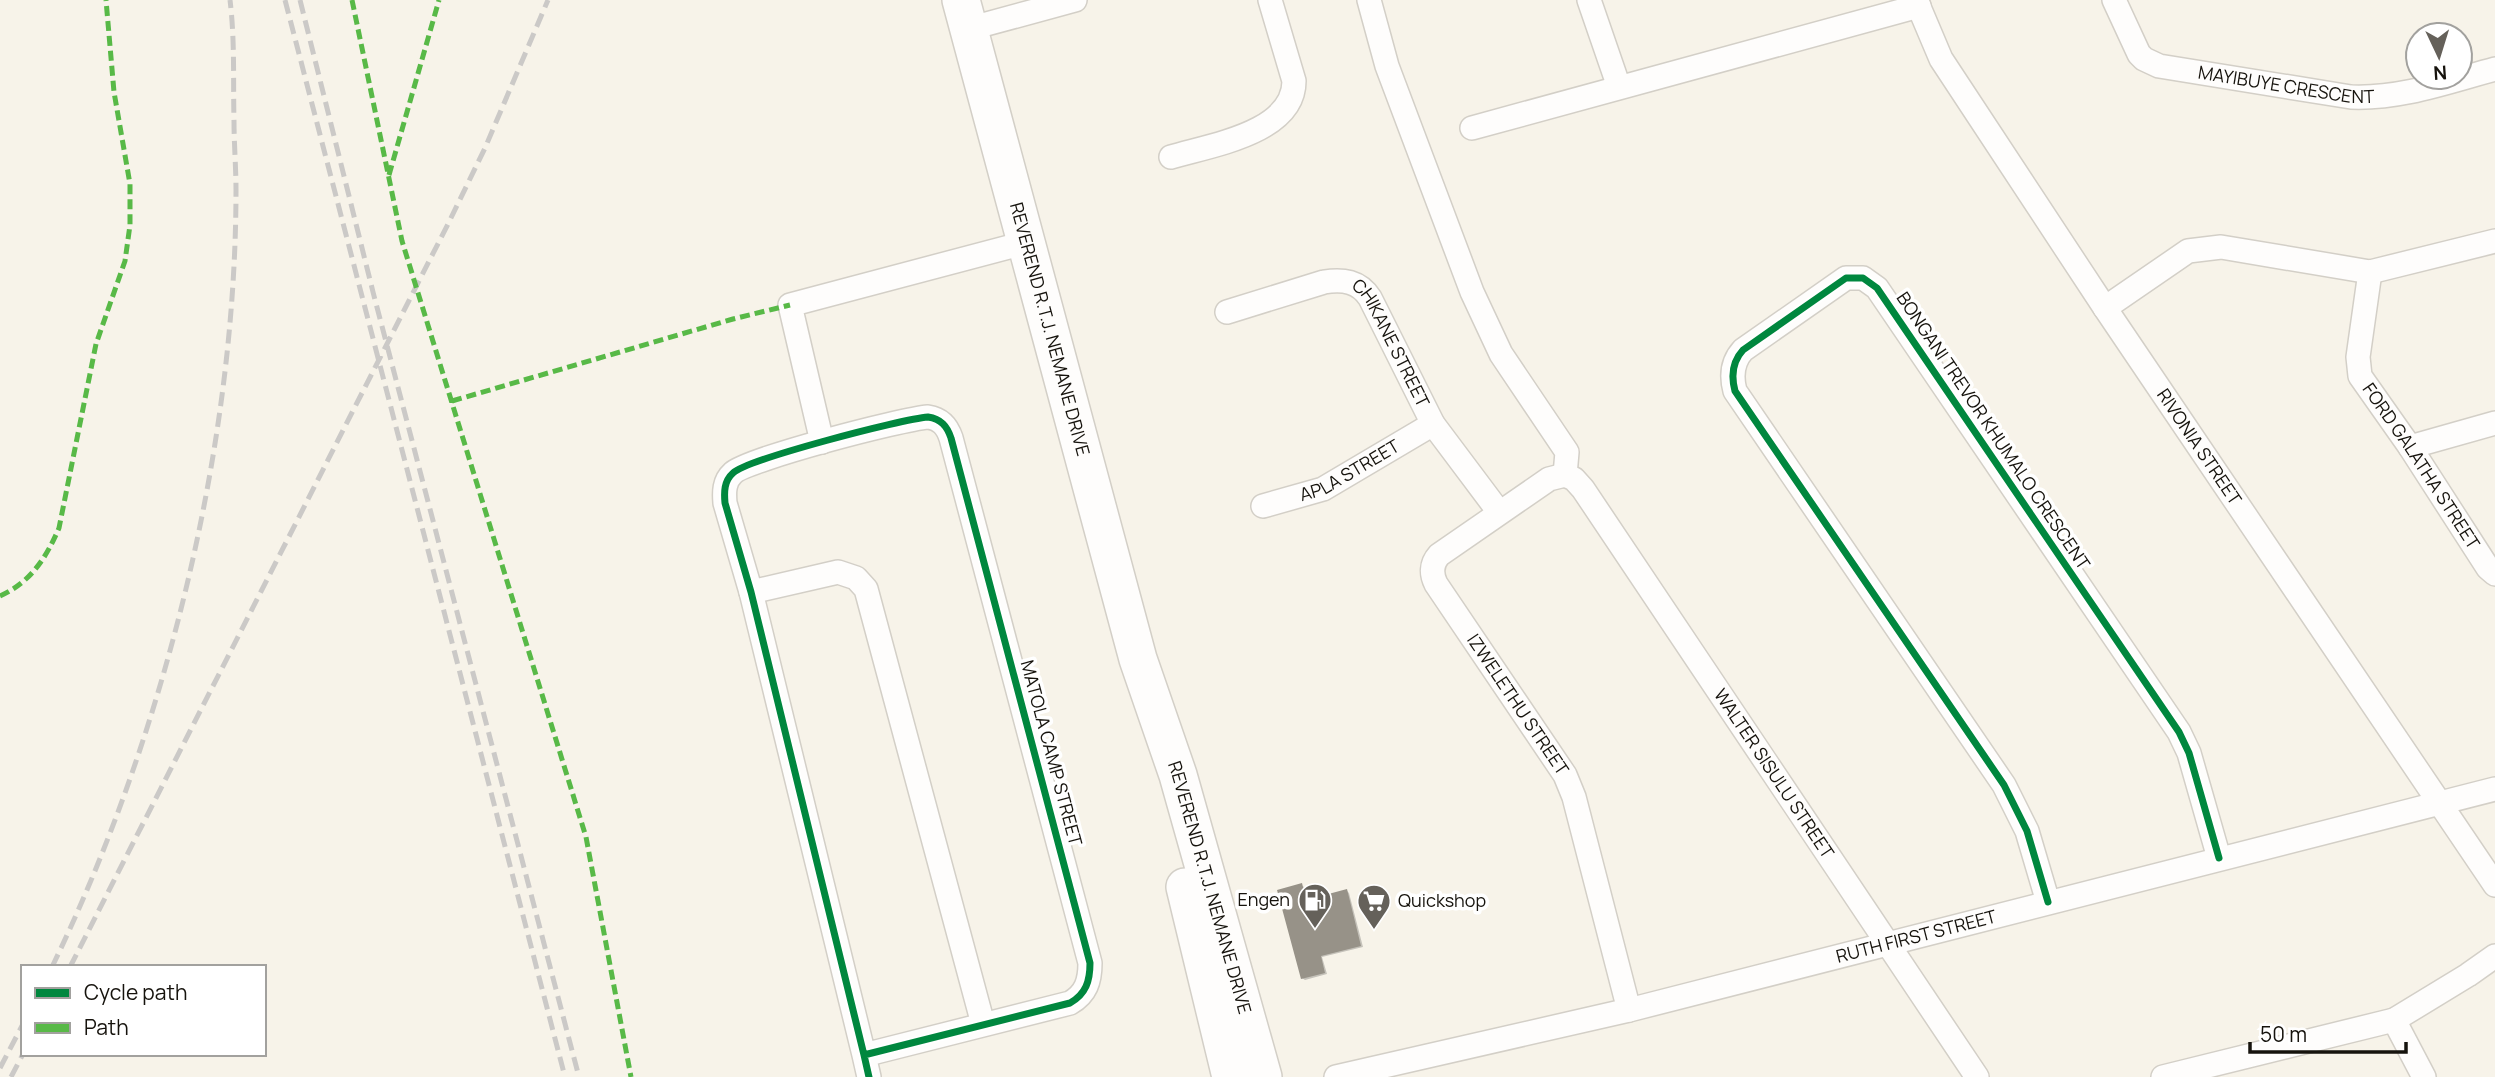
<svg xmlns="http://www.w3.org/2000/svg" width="2495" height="1077" viewBox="0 0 2495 1077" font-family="Manrope,sans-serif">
	<rect width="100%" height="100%" fill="#f7f3e9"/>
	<path fill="#0003" d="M1301,885L1304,887L1308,901L1347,891L1349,893L1363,947L1322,957L1327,974L1305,980L1302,978Z"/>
	<path fill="#979288" d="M1302,883L1306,900L1347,889L1361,946L1321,956L1325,973L1301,979L1277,890Z"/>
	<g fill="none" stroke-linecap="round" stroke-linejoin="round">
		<defs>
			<g id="street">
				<path d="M1369,0L1387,66L1472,292L1501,354L1567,452L1565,475"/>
				<path d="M1589,0L1619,87"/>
				<path id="s1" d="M1916,0L1941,59L2105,308L2495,885"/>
				<path id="s2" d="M2114,0L2139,54L2144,59L2159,66L2351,97C2401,99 2447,82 2495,69"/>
				<path d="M968,29L1075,0"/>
				<path d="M1472,128L1919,6"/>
				<path d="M1171,157C1211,145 1294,133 1294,81L1270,0"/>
				<path id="s3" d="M2370,272L2358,357L2360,376L2410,447L2488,568L2495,574"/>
				<path d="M2105,308L2188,251L2221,247L2370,272L2495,241"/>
				<path id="s4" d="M1227,312L1324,282C1343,279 1359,281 1370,298L1433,424L1499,512"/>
				<path d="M822,442L790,305L1028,242"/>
				<path d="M2410,447L2495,423"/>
				<path id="s5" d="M1565,475L1574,479L1583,489L1977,1077"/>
				<path id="s6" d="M1565,475L1549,479L1439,555C1431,564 1431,574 1436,584L1565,775L1574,797L1629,1010"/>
				<path id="s7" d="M1263,506L1323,489L1433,424"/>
				<path d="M751,592L838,572L856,578L866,589L983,1024"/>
				<path d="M2048,902L2027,831L2004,785L1735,391C1731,376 1732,362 1743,350L1846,278H1863L1877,288L2179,732L2189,753L2219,858"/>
				<path d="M2394,1020L2424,1077"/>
				<path d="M864,1055L1070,1003C1086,994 1090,981 1090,963L951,438C947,426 941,419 928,417C902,419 748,459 733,473C724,481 724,492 725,503L751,592L864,1055L869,1077"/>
				<path id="s8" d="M1336,1077L1629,1010L2495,789"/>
				<path d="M2163,1077L2394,1020L2468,975L2495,956"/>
			</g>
			<g id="primary">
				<path id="s9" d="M961,0L1138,659L1178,775L1263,1077"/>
				<path d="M1185,887L1231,1077"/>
			</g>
		</defs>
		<use href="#street" stroke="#d3cfc7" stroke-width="26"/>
		<use href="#primary" stroke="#d3cfc7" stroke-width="40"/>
		<use href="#street" stroke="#fefdfc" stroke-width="23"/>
		<use href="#primary" stroke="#fefdfc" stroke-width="37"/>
		<path stroke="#cbc9c7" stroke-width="5" stroke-dasharray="14 7" stroke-linecap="butt" d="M285,0L565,1077
			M300,0L373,292L579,1077
			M52,967C164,736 236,448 236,190C236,167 234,144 234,121C233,81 235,41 230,0
			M70,967L449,222L485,148L548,0
			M0,1068L23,1024
			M11,1077L23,1054"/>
		<path stroke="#58b947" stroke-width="5" stroke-dasharray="10 5" stroke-linecap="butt" d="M352,0L402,241L586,837L631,1077
			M389,175L439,0
			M452,401L733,319L790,305
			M0,596C31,582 46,558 59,528L96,344L125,261L130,225V184L114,92L106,0"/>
		<defs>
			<path id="cycleway" d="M2048,902L2027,831L2004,785L1735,391C1731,376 1732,362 1743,350L1846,278H1863L1877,288L2179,732L2189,753L2219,858
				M864,1055L1070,1003C1086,994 1090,981 1090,963L951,438C947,426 941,419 928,417C902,419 748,459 733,473C724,481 724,492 725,503L751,592L864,1055L869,1077"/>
		</defs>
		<use href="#cycleway" stroke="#fff" stroke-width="11"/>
		<use href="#cycleway" stroke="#00873e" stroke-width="7"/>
	</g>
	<defs>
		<symbol id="fuel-pin" viewBox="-11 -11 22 30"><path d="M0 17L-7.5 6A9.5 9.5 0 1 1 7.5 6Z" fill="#65615a" stroke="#fff"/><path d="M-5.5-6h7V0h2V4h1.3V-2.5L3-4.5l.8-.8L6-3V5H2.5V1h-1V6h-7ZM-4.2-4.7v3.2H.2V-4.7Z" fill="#fff"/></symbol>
		<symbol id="supermarket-pin" viewBox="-11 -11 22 30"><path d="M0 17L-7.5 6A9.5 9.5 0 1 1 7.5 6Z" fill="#65615a" stroke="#fff"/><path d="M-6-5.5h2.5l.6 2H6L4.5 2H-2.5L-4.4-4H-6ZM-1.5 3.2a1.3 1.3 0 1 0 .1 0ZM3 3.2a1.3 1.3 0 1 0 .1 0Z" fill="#fff"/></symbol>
	</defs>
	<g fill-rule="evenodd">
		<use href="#fuel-pin" x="1296" y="881" width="38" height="52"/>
		<use href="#supermarket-pin" x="1355" y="882" width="38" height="52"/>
	</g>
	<g text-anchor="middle" stroke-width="7" stroke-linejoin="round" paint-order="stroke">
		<g font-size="18" fill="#16130d" stroke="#fff">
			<text dy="6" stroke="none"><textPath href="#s2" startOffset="212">MAYIBUYE CRESCENT</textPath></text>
			<text dy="6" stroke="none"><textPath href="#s9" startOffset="341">REVEREND R.T.J. NEMANE DRIVE</textPath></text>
			<text dy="6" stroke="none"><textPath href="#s4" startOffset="203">CHIKANE STREET</textPath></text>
			<text transform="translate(1993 431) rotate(56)" y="6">BONGANI TREVOR KHUMALO CRESCENT</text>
			<text dy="6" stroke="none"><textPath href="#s1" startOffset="530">RIVONIA STREET</textPath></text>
			<text dy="6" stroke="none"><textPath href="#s3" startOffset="214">FORD GALATHA STREET</textPath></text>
			<text dy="6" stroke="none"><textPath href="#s7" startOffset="94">APLA STREET</textPath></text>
			<text dy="6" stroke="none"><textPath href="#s6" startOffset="327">IZWELETHU STREET</textPath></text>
			<text transform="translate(1051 753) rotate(75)" y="6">MATOLA CAMP STREET</text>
			<text dy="6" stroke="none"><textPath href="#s5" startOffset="366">WALTER SISULU STREET</textPath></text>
			<text dy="6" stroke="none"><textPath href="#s9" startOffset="922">REVEREND R.T.J. NEMANE DRIVE</textPath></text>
			<text dy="6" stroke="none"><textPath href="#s8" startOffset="597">RUTH FIRST STREET</textPath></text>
		</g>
		<g font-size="18" fill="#16130d" stroke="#fff" text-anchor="end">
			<text x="1290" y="906">Engen</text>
			<text x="1398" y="907" text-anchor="start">Quickshop</text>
		</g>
	</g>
	<rect x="21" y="965" width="245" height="91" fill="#ffffff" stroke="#a2a19e" stroke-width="2"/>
	<rect x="35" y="988" width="35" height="10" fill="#00873e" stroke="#a2a19e" stroke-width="2"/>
	<text x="84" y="1000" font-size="21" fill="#16130d">Cycle path</text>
	<rect x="35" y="1023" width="35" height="10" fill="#58b947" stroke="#a2a19e" stroke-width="2"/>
	<text x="84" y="1035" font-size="21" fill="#16130d">Path</text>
	<g transform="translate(2439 56) rotate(176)"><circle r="33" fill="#ffffff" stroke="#a2a19e" stroke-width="2"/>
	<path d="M0-5L12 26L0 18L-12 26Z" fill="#65615a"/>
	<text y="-10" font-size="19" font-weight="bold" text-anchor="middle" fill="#16130d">N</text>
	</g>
	<path d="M2250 1042v10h156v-10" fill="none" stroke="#16130d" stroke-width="3.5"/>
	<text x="2260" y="1042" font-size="21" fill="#16130d" stroke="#ffffff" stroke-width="5" paint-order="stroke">50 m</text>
</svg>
